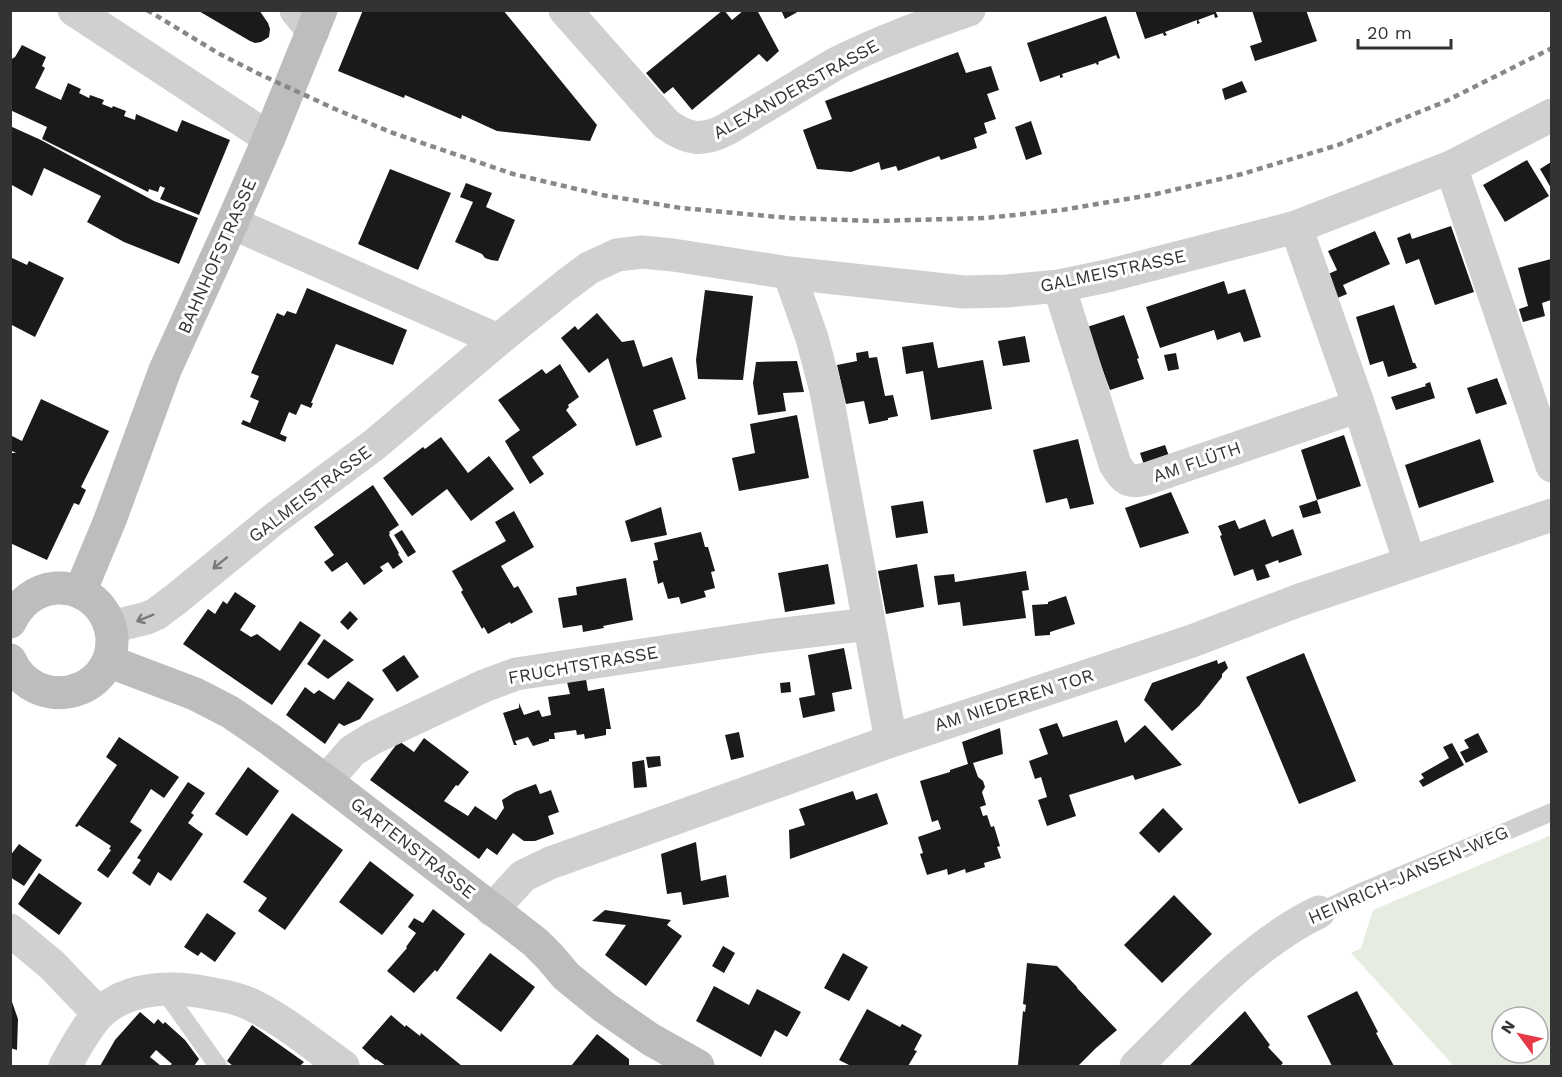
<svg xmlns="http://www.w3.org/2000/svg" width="1562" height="1077" font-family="'Work Sans',sans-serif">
  <rect width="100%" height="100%" fill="#fff"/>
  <path fill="#e6ecdf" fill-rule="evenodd" d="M1551,835v231h-97l-103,-113 10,-5 12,-38zM1502,1017h36v36h-36z"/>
  <path fill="#1a1a1a" d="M197,10h62l9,13 2,6 -1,8 -8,5 -6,1 -5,-2z
    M363,10h140l94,115 -7,16 -93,-10 -35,-16 -1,4 -56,-24 -1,3 -66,-27z
    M723,10h1l8,10 12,-10h13l22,41 -12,11 -8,-8 -67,56 -19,-23 -9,7 -18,-21z
    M781,10h20l-16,9z
    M1135,10h80l3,7 -3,1 -1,-4 -16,6 2,3 -3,1v-4l-32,12 2,3 -3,1 -1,-3 -18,6z
    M1252,10h54l11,31 -62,20 -5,-15 12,-4z
    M1106,16l14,42 -2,1 -2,-4 -18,7 1,2 -2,1 -1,-2 -34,11 1,3 -3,1v-3l-20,7 -13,-39z
    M22,45l24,12 -4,9 3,2 -10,20 26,12 7,-17 13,6 -2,4 10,5 1,-3 14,5 -2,4 10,4 1,-2 13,5 -2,5 11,4 1,-6 41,18 5,-12 48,20 -31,75 -39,-16 5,-11 -5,-2 -2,6 -9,-3 -1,3 -106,-53 5,-12 -37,-17v-50l5,-3z
    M958,52l8,21 25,-7 8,24 -12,4 9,25 -12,4 3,10 -13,5 3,10 -36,12 -2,-4 -41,15 -2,-5 -15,4 -2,-8 -28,10 -34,-3 -14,-39 29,-11 -7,-18z
    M1242,81l5,11 -22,8 -3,-11z
    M1031,121l11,33 -16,6 -11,-33z
    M10,126l31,14 113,61 44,17 -19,46 -55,-22 -37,-20 14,-26 -57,-28 -12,28 -22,-12z
    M1527,160l22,36 -44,26 -22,-37z
    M1551,162v26l-11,-19z
    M390,169l61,24 -33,77 -60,-26z
    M466,183l26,10 -6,14 29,13 -17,41 -7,-1 -6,-2 -3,-4 -27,-12 18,-40 -13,-5z
    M1451,226l23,66 -39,13 -16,-46 -13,5 -9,-26 13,-5 2,6z
    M1375,231l15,33 -47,21 4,9 -12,5 -11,-23 13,-6 -9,-19z
    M10,257l17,8 2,-4 35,17 -29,59 -25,-13z
    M1551,259v41l-9,3 3,13 -22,6 -4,-13 9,-3 -10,-38z
    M1224,281l4,13 17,-5 16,48 -17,5 -4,-10 -23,8 -3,-10 -54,18 -14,-41z
    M307,288l100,42 -14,35 -57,-21 -25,59h2l-2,5 -10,-4 -5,11 -7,-3 -9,22 7,3 -2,5 -44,-18 2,-4 7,3 9,-22 -9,-4 9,-21 -8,-3 26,-60 7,3 3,-5 9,3z
    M705,290l48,6 -10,84 -45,-1 -2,-19z
    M1394,305l19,58h2l2,5 -29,9 -5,-16 -13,4 -14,-48z
    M597,313l25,29 12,-2 9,27 29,-10 14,42 -33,11 9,27 -26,9 -28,-88 -19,15 -28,-35 14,-12 3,4z
    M1124,315l15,43 -2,1 7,20 -34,11 -23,-63z
    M1025,336l5,26 -27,4 -5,-25z
    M933,342l5,26 45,-8 9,49 -61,11 -8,-49 -17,3 -4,-27z
    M868,351l1,7 8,-1 8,39 8,-1 5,21 -10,2v2l-19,4 -5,-23 -18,3 -9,-39 20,-4 -1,-8z
    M1176,353l3,16 -11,2 -4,-16z
    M797,361l7,31 -21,1 3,18 -28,4 -5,-32 3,-21z
    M560,364l19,33 -11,8 1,2 -3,3 11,15 -45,32 12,17 -14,10 -25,-43 15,-11 -22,-30 44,-31 4,5z
    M1497,378l10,26 -31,10 -9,-26z
    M1430,382l5,16 -39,12 -5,-13 35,-11 -1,-2z
    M41,399l68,32 -28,56 5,3 -7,15 -5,-2 -27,57 -37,-17v-90h6l-6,-3v-15l12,6z
    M797,415l12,63 -70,13 -7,-33 23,-5 -5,-29z
    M1344,435l17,51 -44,14 -16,-50z
    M441,437l27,36 21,-17 25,33 -43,32 -24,-32 -35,27 -29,-38 40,-31 2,2z
    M1078,439l16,65 -24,5 -3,-11 -21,5 -13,-53z
    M1480,439l14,43 -75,26 -14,-43z
    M1165,445l4,11 -25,9 -4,-12z
    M373,485l26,40 -10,7 1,1 -1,2 10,18 -1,1 5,8 -10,7 -5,-7 -8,5 3,4 -19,14 -17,-23 -15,10 -8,-10 10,-7 -20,-28z
    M1171,492l18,41 -49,15 -15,-40z
    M1317,500l4,13 -18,5 -4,-12z
    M923,501l5,32 -32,5 -5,-32z
    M661,507l6,28 -36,7 -6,-21z
    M514,511l20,36 -33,19 13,22 4,-2 15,26 -22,12 -1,-2 -22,12 -4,-7 -2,2 -21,-37 2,-2 -11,-19 54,-30 -11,-19z
    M1265,519l7,18 21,-8 9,26 -23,8 -1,-3 -13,5 5,12 -13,4 -4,-12 -19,7 -14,-40 2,-1 -4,-9 17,-6 4,9z
    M402,530l14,22 -8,5 -14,-22z
    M701,532l4,15h3l7,24 -4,1 4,16 -11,3 2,6 -25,7 -2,-7 -11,2 -5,-17 -5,2 -5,-23 5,-1 -4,-17z
    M828,564l7,40 -50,8 -7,-39z
    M917,564l7,43 -38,7 -8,-43z
    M1026,571l3,19 -7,1 4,27 -63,8 -3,-24 -22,3 -4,-29 20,-2 1,8z
    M626,578l7,42 -30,6 1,2 -21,4 -1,-7 -19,3 -5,-30 19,-3 -1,-8z
    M235,592l21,14 -16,24 11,7 6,-3 23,17 20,-30 21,14 -49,70 -89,-61 25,-35 7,5 8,-13 4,3z
    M1066,596l9,28 -25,8v3l-15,1 -3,-31 16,-1v-2z
    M350,611l8,8 -10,11 -8,-8z
    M324,639l30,21 -26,19 -21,-15z
    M844,648l8,41 -20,4 3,18 -32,7 -4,-20 16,-3 -7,-40z
    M1304,653l52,128 -57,23 -53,-127z
    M404,655l15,22 -22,15 -15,-22z
    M1217,660l1,4 7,-3 3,7 -6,6v3l-23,29 -27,25 -28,-31 8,-17z
    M586,679l2,12 16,-3 7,41h-5v6l-21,4 -1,-5 -7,1 -1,-5 -22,3 1,6h-6v2l-16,5 -5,-9 -13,4 2,4h-3l-11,-32 16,-5v-5l5,12 15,-5 3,7 9,-2 -3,-18 22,-3 -3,-12z
    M348,681l26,18 -14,20 -16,7 -5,-3 -14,21 -39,-29 19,-28 9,7 5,-4 15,10z
    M790,682l1,10 -10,1 -1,-10z
    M1117,720l8,23 20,-18 37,40 -47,15 -2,-5 -64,20 7,21 -29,10 -9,-26 9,-3 -6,-20 -6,2 -6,-18 19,-7 -9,-25 18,-6 6,14z
    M1000,728l3,26 -30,9 5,14 5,4 2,6 -3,5 4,13 -6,2 3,9 4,-1 4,12 3,-1 6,20 -3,1 4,11 -17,5 1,4 -19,6 -1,-4 -17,6 -1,-6 -20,6 -7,-21 3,-1 -5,-16 23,-8 -3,-9 -6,2 -12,-41 30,-9v-2l18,-6 -6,-22z
    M739,732l5,25 -13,3 -6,-25z
    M1478,733l10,19 -22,11 -6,-11 9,-4 -5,-8z
    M119,737l60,40 -15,21 -13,-9 -21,33 12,8 -34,48 -11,-8 14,-20 -2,-1 2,-3 -32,-21 -2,2 -2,-1 42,-61 -11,-8z
    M424,738l45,34 -11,14 -2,-1 -12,16 24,15 7,-10 21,14 8,-12 -2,-8 13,-8 21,-8 4,10 11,-4 8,22 -11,4 6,18 -19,7h-11l-11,-8 -16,22 -10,-7 -8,11 -109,-79 29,-39 15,11z
    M1452,743l12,22 -41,22 -4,-6 5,-3 -3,-4 28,-16 -6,-11z
    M660,756l1,10 -13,2 -2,-11z
    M644,760l3,27 -13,1 -2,-26z
    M248,767l31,24 -32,45 -32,-22z
    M188,782l17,11 -14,20 3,2 -6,8 15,11 -32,47 -13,-9 -8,14 -18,-13 9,-13 -4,-2z
    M853,791l3,9 21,-7 11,31 -98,35 -1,-29 16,-5 -6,-16z
    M1163,808l20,21 -24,24 -20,-20z
    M292,813l51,37 -58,80 -27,-19 9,-13 -24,-16z
    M696,842l5,39 25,-6 3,22 -46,8 -2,-13 -14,2 -6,-40z
    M19,844l23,16 -18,26 -14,-9v-21z
    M370,861l44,34 -32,40 -43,-33z
    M39,873l43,30 -23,32 -41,-31z
    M1174,895l38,39 -50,49 -38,-38z
    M433,909l32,25 -28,38 -2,-2 -21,23 -27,-22 20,-23 -1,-1 10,-14 -8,-6 6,-9 9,5z
    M605,910l66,10 -4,5 15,11 -36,50 -41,-31 21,-30 -34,-4z
    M207,913l29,20 -21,29 -14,-10 -3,4 -14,-9z
    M723,946l12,7 -11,20 -12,-7z
    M490,953l45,34 -34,45 -45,-34z
    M843,953l25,14 -19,34 -25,-13z
    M1027,963l30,3 20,21v1l40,42 -21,18 -18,18 -60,-1 5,-54 2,1 1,-7 -3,-1z
    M714,986l35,19 8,-16 44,23 -14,25 -12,-7 -14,27 -65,-36z
    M1357,991l21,41 -2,1 18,33h-62l-25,-50z
    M11,999l7,20 -1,31 -7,-2z
    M867,1009l33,18 2,-3 20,11 -8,15 3,1 -9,15h-57l-12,-6z
    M1245,1011l25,34 -2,2 15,16 -3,3h-91z
    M140,1012l14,12 4,-5 5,5 2,-2 20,18 14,19 -5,7h-25l3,-2 -16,-14 -6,7 11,9h-61l15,-26z
    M391,1015l14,12 1,-2 14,11 1,-3 41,33h-76l-10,-7v1l-14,-12z
    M252,1025l52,37 -4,4h-67l-6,-5z
    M597,1034l32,25v7h-58z"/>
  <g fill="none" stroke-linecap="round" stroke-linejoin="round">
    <path stroke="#d0d0d0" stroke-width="18" d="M1319,912l42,-20 191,-80
      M163,989l55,77"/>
    <path stroke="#d0d0d0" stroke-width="33" d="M74,10l195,128
      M296,10l17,21
      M565,10l101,114c22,16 37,18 61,5l108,-65c43,-22 88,-38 134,-54
      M1451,167l101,299
      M232,223l266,117
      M1296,227l63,179 51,157
      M789,273l23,65 14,53 65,350
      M1059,286l56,178c10,17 15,20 34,14l210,-72
      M111,627l36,-9 9,-4 20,-15 98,-80 100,-74 124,-105 67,-54 24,-18 28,-13 25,-3 31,3 116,18 175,19 43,-1 52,-5 48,-10 189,-49 155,-60 101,-52
      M326,781l26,-30 21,-13 111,-52 32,-12 252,-38 101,-12
      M492,910l31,-34 27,-13 341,-122 301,-100 105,-40 255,-86
      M10,930l42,35 47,49
      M65,1066c10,-17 20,-38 35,-53 30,-28 76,-27 113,-19 13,2 27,5 39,11 33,16 62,41 91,61
      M1136,1066c53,-52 115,-122 183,-154"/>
    <path stroke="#bdbdbd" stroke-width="33" d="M80,592l30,-72 55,-150 67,-147 37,-85 52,-128
      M10,622c9,-19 25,-32 46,-34 16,-1 31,5 42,17 8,9 13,21 14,33 2,59 -78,76 -102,22
      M108,661l87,33 35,18 38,26 58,43 209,161 15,15 16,19 38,31 46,32 48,27"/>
    <path stroke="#888" stroke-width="4.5" stroke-dasharray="6 4.5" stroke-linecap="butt" d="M147,10l71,43 39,20 78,36 58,24 120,41 89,21 79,13 108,10 87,3 110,-3 76,-8 94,-16 86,-20 96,-29 106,-43 108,-54"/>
  </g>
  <defs><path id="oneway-shaft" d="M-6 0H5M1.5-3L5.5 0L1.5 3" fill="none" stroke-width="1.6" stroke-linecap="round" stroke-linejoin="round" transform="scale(1.5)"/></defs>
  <g stroke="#7a7a7a">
    <use href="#oneway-shaft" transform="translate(220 563) rotate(141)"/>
    <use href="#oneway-shaft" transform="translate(145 618) rotate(158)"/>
  </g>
  <g text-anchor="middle" stroke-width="6" stroke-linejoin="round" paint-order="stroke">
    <g font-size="18" fill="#333" stroke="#fff">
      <text transform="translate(796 89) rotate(-29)" y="6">ALEXANDERSTRASSE</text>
      <text transform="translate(217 256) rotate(-66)" y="6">BAHNHOFSTRASSE</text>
      <text transform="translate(1113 271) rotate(-12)" y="6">GALMEISTRASSE</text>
      <text transform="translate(1197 462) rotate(-19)" y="6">AM FLÜTH</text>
      <text transform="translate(310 494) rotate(-37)" y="6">GALMEISTRASSE</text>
      <text transform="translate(583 665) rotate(-10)" y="6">FRUCHTSTRASSE</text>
      <text transform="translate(1014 700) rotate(-18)" y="6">AM NIEDEREN TOR</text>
      <text transform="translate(413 848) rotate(38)" y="6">GARTENSTRASSE</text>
      <text transform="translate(1408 875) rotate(-24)" y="6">HEINRICH-JANSEN-WEG</text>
    </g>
  </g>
  <rect width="1562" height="1077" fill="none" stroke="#333333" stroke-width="24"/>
  <g transform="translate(1520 1035) rotate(303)"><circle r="28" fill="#ffffff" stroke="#adadad" stroke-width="1.5"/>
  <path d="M0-4.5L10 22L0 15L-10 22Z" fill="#e63946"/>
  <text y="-9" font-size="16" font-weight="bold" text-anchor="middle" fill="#333333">N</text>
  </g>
  <path d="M1358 39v9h93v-9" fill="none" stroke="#333333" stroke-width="3"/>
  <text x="1367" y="39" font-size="18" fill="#333333" stroke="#ffffff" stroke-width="4.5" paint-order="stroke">20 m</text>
</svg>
